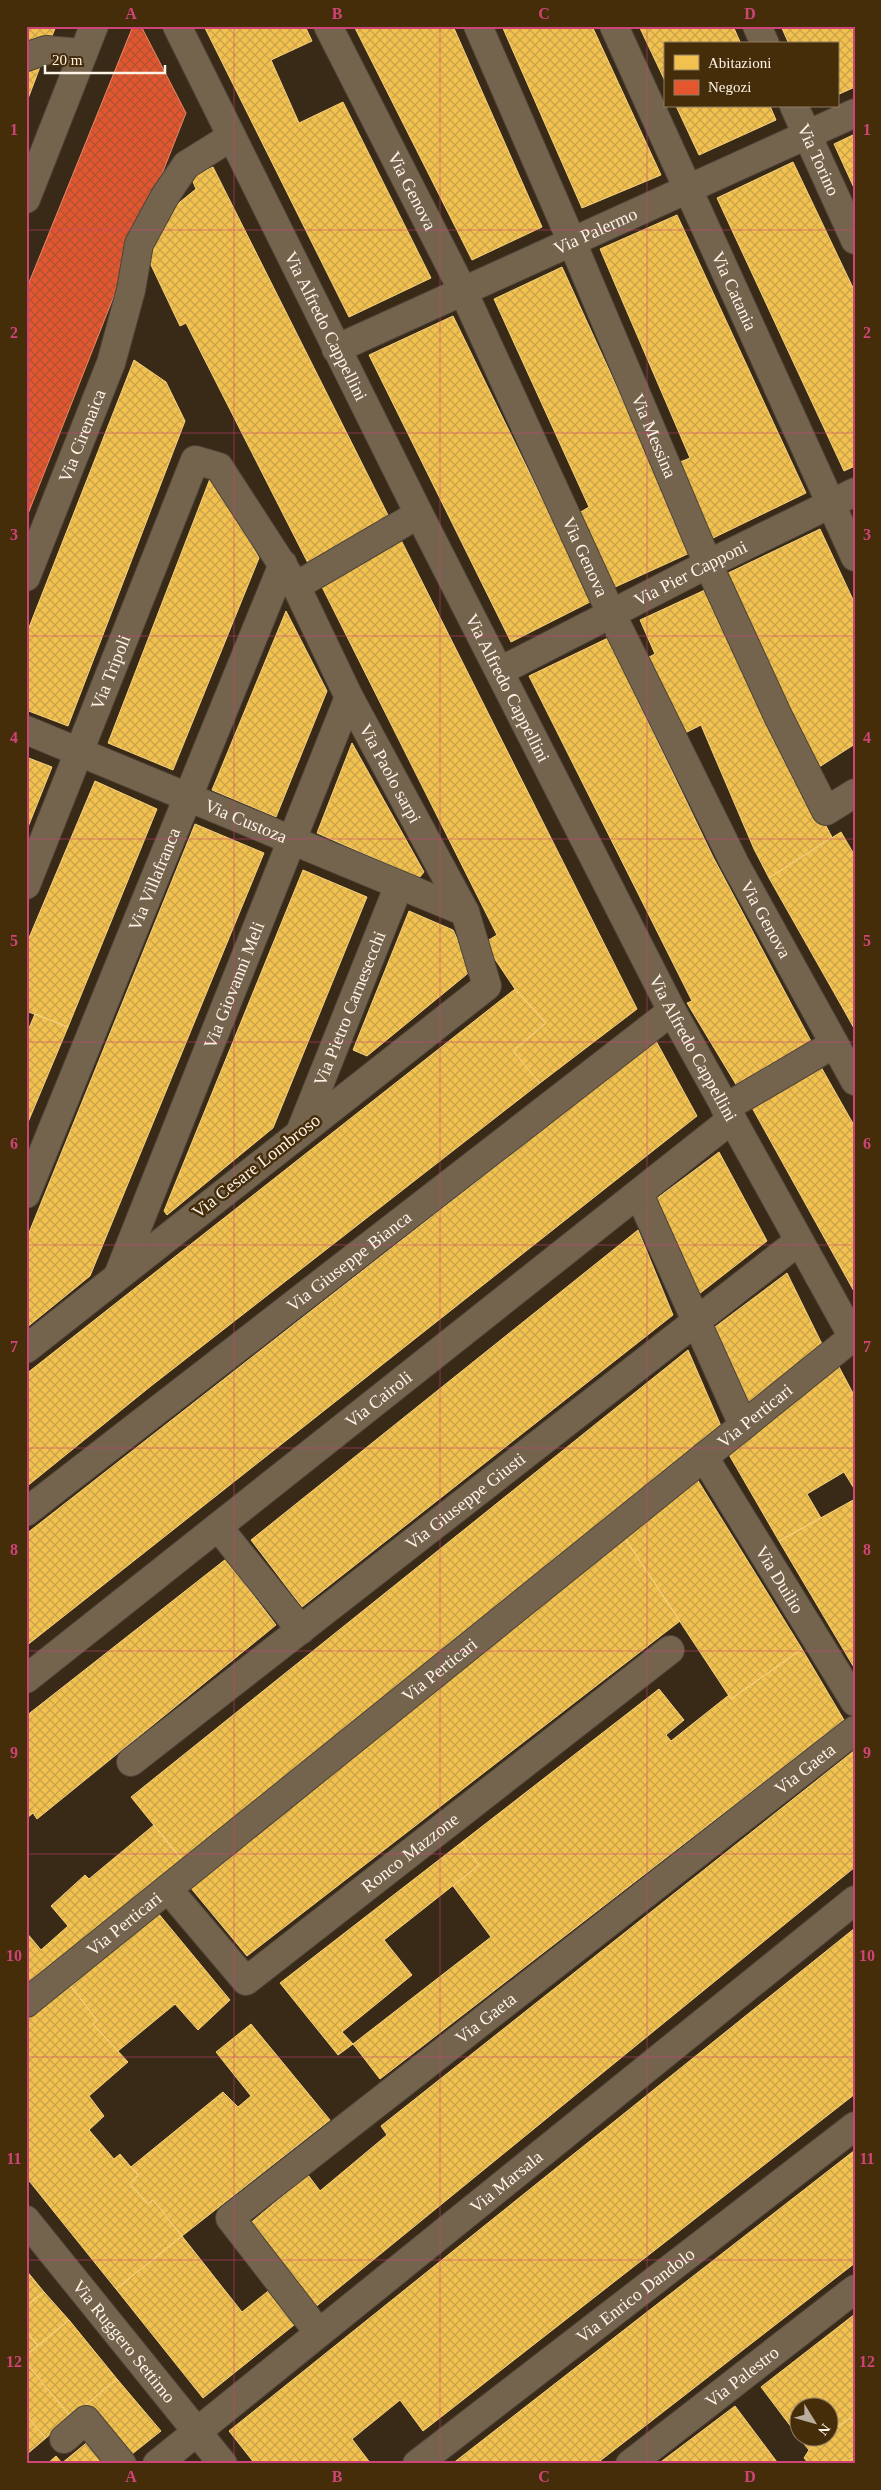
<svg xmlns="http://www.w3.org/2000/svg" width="881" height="2490" font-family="'Times New Roman',serif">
  <defs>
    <pattern id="homes-cross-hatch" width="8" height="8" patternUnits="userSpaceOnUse" patternTransform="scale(1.25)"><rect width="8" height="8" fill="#f2c14e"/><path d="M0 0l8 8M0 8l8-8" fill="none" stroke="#c8a34c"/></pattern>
    <pattern id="shops-cross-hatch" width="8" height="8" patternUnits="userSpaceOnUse" patternTransform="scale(1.25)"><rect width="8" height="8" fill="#e4572e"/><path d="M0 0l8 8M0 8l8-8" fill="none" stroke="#af5236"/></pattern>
  </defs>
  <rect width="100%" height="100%" fill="#382a17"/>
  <path fill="url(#homes-cross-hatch)" stroke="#f6d07c" d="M26,26h30l-6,15 -24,9z
    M204,26h101l7,15 -41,19 28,63 44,-21 88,176 -82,39z
    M354,26h99l89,201 -70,33z
    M502,26h90l69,149 -79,33z
    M639,26h94l8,18h-76v37z
    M781,26h74v61l-18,8v-51h-48z
    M43,59l-17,45v-39z
    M676,106h94l6,14 -77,35z
    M855,134v56l-21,-46z
    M793,162l62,130v174l-11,5 -127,-273z
    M213,167l179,356 -81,46 -125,-246 -6,3 -39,-82 34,-38 21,-17 -5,-12z
    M677,215l129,278 -97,47 -34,-76 15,-6 -90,-209z
    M562,267l130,285 -79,36 -34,-75 10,-6 -95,-208z
    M453,316l139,285 -81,41 -142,-287z
    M134,360l32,22 19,39 -117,305 -42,-16v-75z
    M213,471l46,87 -86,212 -65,-27z
    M820,529l35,75v140l-39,25 -90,-195z
    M398,534l239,475 -97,74 -27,-32 33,-28 -31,-34 -31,-46 13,-8 -178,-354z
    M707,589l68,143 57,105 -63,41 -15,-29 -53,-124 -18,9 -36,-76 8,-4 -15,-34z
    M286,611l41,80 -51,126 -64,-27z
    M608,638l105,219 99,186 -75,43 -50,-83 5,-2 -163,-325z
    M352,743l72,129 -5,6 -102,-45z
    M26,757l26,10 -26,65z
    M95,781l62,28 -89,218 -42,-16v-66z
    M195,824l69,29 -174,423 -64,52v-88z
    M841,832l14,24v151l-10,5 -76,-134z
    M303,870l64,27 -94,231 -106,87 -3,-4z
    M409,911l44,19 19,40 -105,86 -14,-6z
    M515,989l31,34 -33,28 27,32 -389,303 -125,101v-113z
    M855,1007v23l-10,-18z
    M35,1014l33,13 -42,100v-92z
    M656,1041l41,75 -671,530v-112z
    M821,1067l34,60v166l-105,-189z
    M719,1152l48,89 -68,53 -43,-95z
    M638,1230l35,85 -371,292 -51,-67z
    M787,1273l35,71 -73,58 -34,-75z
    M688,1350l33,76 -539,434 -51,-63z
    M838,1365l17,32v93l-11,-18 -37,22 14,24 -42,23 -51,-88z
    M697,1479l105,170 -71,50 -107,-162z
    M855,1499v170l-76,-128z
    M624,1537l56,84 -433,335 -57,-69z
    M226,1559l50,66 -239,194 -4,-6 -7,6v-103z
    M802,1649l42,71 -464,359 -27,-35 138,-107 -38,-51 26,-21 -17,-23 197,-153 25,31 -18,15 5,6 58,-46 2,4z
    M855,1750v117l-542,442 -65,-84 60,-50 12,16 67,-56 -6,-9z
    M154,1825l28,35 -156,125v-53l15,18 27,-24 -17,-20 34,-31 4,4z
    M462,1842l17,23 -95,75 28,35 -70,57 11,12 -15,11 -58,-72z
    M158,1913l72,87 -32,30 -23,-26 -57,47 -25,-27 4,-4 -28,-36z
    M855,1928v166l-432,337 -23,-31 -48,39 19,25h-116l-26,-33z
    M69,1984l28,36 -4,4 35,38 -39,34 15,20 -15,14 25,29 6,-5 11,13 7,8 -8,9 18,20 5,-4 29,36 -66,53 -90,-112v-160z
    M251,2024l79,96 -148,116 -29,-36 -5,4 -18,-20 8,-9 -7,-8 92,-75 15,15 13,-11 -35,-44z
    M855,2150v113l-259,201h-144z
    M182,2236l60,76 30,-24 27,33 -96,77 -87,-109z
    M26,2270l18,22 -18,14z
    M44,2292l25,28 -31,26 -12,-15v-25z
    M855,2314v111l-5,-7 -22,16v-26h-30v28l-37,-49z
    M69,2320l48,59 -46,38 -45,-54v-8z
    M26,2331l12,15 -12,9z
    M26,2363l45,54 -25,21 -20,-23z
    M117,2379l44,52 -34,27 -43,-52z
    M735,2406l42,56 -3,2h-116z
    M26,2415l20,23 -20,17z
    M850,2418l5,7v32l-10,7h-36l-5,-6 5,-8 16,-12h3v-4z
    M799,2438h26l-16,12z
    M90,2440l18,24h-61l9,-8 6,7z
    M855,2457v7h-10z"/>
  <path fill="url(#shops-cross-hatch)" stroke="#ec8666" d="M133,26h8l45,87 -160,406v-229z"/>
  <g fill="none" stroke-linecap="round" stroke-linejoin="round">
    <g stroke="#4f4439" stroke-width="30">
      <g id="street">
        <path id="s1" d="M328,26l135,265 148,322 124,251 120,217"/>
        <path id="s2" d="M478,26l94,216 136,322 70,152 48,95 29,-18"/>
        <path id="s3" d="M614,26l241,531"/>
        <path d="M757,26l8,18"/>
        <path d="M26,57l20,-7 37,3"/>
        <path id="s4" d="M794,106l61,134"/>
        <path id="s5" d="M336,349l519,-236"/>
        <path id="s6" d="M26,577l85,-214 20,-73 8,-46 26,-48 21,-31 45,-28"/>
        <path d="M296,586l123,-72"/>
        <path id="s7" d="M500,671l208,-107 147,-72"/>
        <path id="s8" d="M26,730l439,182"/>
        <path id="s9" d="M26,885l169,-425 24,7 77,119 53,111 116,215 22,74 -461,363"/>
        <path d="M725,1108l109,-64"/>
        <path id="s10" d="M301,1130l98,-245"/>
        <path id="s11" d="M26,1194l257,-630"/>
        <path d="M639,1194l104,231"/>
        <path id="s12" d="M119,1273l230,-576"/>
        <path id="s13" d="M704,1457l151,245"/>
        <path id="s14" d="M26,1512l646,-501"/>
        <path d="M218,1527l83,103"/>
        <path id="s15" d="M26,1679l706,-560"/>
        <path id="s16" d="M131,1762l668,-521"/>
        <path id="s17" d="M168,1889l78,92 424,-331"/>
        <path id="s18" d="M26,2003l827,-666"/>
        <path id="s19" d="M26,2220l197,244"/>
        <path id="s20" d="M319,2333l-89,-115 625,-488"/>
        <path d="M64,2439l22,-19 36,44"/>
        <path id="s21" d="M157,2464l698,-564"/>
        <path id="s22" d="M417,2464l438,-338"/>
        <path id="s23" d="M630,2464l225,-175"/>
      </g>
    </g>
    <g stroke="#4f4439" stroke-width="30">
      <g id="secondary">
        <path id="s24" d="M177,26l242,488 253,497 183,330"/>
        <path d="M26,199l68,-173"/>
      </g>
    </g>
    <use href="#street" stroke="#74644e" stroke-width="28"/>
    <use href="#secondary" stroke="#74644e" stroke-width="28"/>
  </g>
  <path fill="none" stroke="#ce4477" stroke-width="1" stroke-opacity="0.55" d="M234,26v2438M440,26v2438M647,26v2438M26,230h829M26,433h829M26,636h829M26,839h829M26,1042h829M26,1245h829M26,1448h829M26,1651h829M26,1854h829M26,2057h829M26,2260h829"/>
  <g text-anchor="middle" stroke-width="5" stroke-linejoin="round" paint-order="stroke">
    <g font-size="18" fill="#fef3e7" stroke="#452d0a">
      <text dy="6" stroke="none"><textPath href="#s4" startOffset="59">Via Torino</textPath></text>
      <text dy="6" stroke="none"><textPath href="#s1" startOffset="185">Via Genova</textPath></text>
      <text dy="6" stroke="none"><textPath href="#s5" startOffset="285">Via Palermo</textPath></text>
      <text dy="6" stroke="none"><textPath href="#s3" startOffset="291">Via Catania</textPath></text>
      <text dy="6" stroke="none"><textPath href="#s24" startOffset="335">Via Alfredo Cappellini</textPath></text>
      <text dy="6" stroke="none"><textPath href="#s6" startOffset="152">Via Cirenaica</textPath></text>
      <text dy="6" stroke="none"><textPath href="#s2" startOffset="446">Via Messina</textPath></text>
      <text dy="6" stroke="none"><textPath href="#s1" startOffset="590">Via Genova</textPath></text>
      <text dy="6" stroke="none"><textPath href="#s7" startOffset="214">Via Pier Capponi</textPath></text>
      <text dy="6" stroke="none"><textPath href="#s9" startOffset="229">Via Tripoli</textPath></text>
      <text dy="6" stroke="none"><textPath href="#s24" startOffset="740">Via Alfredo Cappellini</textPath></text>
      <text dy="6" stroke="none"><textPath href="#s9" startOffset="834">Via Paolo sarpi</textPath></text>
      <text dy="6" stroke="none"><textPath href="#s8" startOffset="238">Via Custoza</textPath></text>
      <text dy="6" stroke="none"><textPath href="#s11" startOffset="340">Via Villafranca</textPath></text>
      <text dy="6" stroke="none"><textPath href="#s1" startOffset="995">Via Genova</textPath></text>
      <text dy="6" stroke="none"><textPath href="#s12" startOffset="310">Via Giovanni Meli</textPath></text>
      <text dy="6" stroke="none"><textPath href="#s10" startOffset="131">Via Pietro Carnesecchi</textPath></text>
      <text dy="6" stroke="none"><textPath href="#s24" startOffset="1145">Via Alfredo Cappellini</textPath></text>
      <text transform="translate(256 1166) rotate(-38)" y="6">Via Cesare Lombroso</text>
      <text dy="6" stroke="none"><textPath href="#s14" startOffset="409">Via Giuseppe Bianca</textPath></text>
      <text dy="6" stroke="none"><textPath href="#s15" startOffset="450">Via Cairoli</textPath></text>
      <text dy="6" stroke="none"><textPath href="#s18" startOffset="936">Via Perticari</textPath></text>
      <text dy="6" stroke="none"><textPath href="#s16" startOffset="424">Via Giuseppe Giusti</textPath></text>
      <text dy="6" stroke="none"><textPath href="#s13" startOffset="144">Via Duilio</textPath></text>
      <text dy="6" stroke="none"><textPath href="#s18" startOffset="531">Via Perticari</textPath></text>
      <text dy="6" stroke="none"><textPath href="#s20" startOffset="875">Via Gaeta</textPath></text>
      <text dy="6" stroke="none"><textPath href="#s17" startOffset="329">Ronco Mazzone</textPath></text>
      <text dy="6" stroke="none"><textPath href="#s18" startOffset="126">Via Perticari</textPath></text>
      <text dy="6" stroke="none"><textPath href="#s20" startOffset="470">Via Gaeta</textPath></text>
      <text dy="6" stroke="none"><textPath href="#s21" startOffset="449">Via Marsala</textPath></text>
      <text dy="6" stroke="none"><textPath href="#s22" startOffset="276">Via Enrico Dandolo</textPath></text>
      <text dy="6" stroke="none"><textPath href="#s19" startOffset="156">Via Ruggero Settimo</textPath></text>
      <text dy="6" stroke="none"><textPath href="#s23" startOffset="142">Via Palestro</textPath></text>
    </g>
  </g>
  <rect width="881" height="2490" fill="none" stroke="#452d0a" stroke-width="55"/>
  <rect x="664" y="42" width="175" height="65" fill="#452d0a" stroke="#8f7c62"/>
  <rect x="674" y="55" width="25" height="15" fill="#f2c14e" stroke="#8f7c62"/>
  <text x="708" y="68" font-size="15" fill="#fef3e7">Abitazioni</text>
  <rect x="674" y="80" width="25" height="15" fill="#e4572e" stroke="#8f7c62"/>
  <text x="708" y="92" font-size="15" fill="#fef3e7">Negozi</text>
  <g transform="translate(814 2422) rotate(127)"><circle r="24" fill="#452d0a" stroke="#8f7c62"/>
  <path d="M0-4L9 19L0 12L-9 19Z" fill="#b9ad9e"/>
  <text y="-8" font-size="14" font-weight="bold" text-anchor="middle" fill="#fef3e7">N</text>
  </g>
  <path d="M45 65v8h120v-8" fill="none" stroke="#fef3e7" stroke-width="2.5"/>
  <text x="52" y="65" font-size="15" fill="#fef3e7" stroke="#452d0a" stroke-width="4" paint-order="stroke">20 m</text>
  <rect x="28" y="28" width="826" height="2434" fill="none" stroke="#ce4477" stroke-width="2"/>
  <g font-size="16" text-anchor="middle" font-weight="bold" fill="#ce4477">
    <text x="131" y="19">A</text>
    <text x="337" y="19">B</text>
    <text x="544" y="19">C</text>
    <text x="750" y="19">D</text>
    <text x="14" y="135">1</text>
    <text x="867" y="135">1</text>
    <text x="14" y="338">2</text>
    <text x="867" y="338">2</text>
    <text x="14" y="540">3</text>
    <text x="867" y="540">3</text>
    <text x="14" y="743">4</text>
    <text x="867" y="743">4</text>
    <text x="14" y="946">5</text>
    <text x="867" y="946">5</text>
    <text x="14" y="1149">6</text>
    <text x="867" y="1149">6</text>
    <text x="14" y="1352">7</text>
    <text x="867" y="1352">7</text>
    <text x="14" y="1555">8</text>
    <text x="867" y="1555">8</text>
    <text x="14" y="1758">9</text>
    <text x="867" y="1758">9</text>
    <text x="14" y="1961">10</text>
    <text x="867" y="1961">10</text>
    <text x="14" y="2164">11</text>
    <text x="867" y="2164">11</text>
    <text x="14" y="2367">12</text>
    <text x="867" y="2367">12</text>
    <text x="131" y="2482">A</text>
    <text x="337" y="2482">B</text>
    <text x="544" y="2482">C</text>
    <text x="750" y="2482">D</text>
  </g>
</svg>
